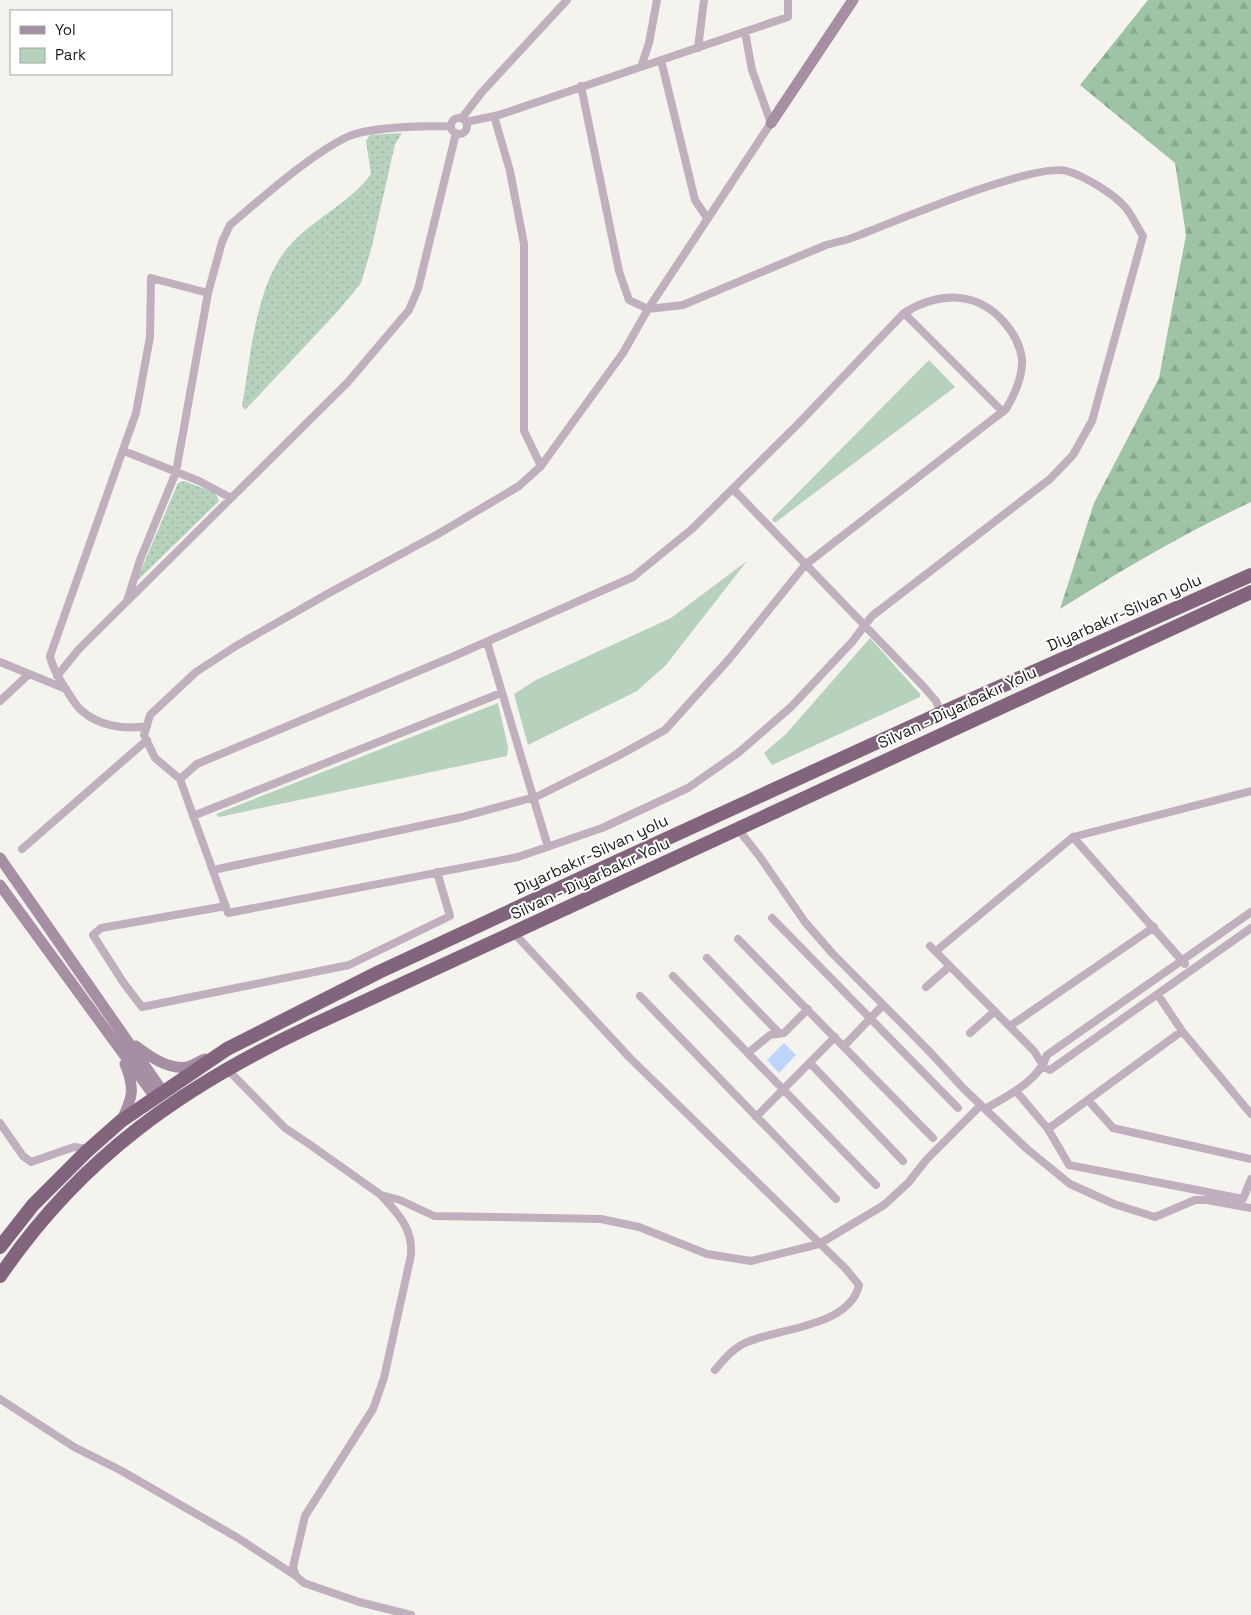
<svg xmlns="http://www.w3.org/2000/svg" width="1251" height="1615" font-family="'Space Grotesk',sans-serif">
  <defs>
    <pattern id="grass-dots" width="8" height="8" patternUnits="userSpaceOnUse" patternTransform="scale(1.25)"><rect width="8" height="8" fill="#b6d1bc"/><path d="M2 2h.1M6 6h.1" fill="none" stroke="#9cb3a1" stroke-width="1.8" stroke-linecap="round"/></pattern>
    <pattern id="forest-firs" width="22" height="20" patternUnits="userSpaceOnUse" patternTransform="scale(1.25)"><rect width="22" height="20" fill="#9fc3a7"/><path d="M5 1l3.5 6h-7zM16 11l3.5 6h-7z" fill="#88a78f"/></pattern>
  </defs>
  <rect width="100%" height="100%" fill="#f4f3ee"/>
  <path fill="url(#grass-dots)" d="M402,133l-7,11 -23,102 -11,37 -23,28 -93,99 -3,-4c9,-49 13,-124 49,-162 24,-26 59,-41 80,-70l-5,-33 4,-6z
    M184,481l31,12 4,8 -83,81 42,-99z"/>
  <path fill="url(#forest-firs)" d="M1148,0h103v502c-67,31 -129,68 -191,107l34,-106 65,-125 27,-143 -11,-72 -95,-78z"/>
  <path fill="#b6d1bc" d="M929,360l26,27 -179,135h-3l-1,-3z
    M747,561l-81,104 -29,26 -109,54 -14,-51 22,-14 135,-62z
    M870,638l50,56v3l-148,68 -8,-12 22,-19z
    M498,703l10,44 -1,9 -288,61 -3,-3z"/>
  <path fill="#bcd5f8" d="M784,1043l12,12 -17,18 -12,-13z"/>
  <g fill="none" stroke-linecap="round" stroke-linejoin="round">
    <path stroke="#c0b0bd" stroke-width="8" d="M698,48l6,-48
      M661,60l34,140 12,18
      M641,67l8,-24 8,-43
      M581,86l38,185 10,29 19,9 35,-4 143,-60 23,-6c41,-15 183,-77 218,-68 17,5 46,22 58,36 7,8 12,20 18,29l-51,185 -19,34 -23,24 -178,137 -20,26 -61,65 -53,46 -50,35 -86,40 -84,29 -290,56 -48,-134 -25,-21 -11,-23 6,-20 46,-43 40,-26 93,-53 109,-59 81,-48 22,-20 82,-113 25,-44 123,-186 -19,-53 -7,-38
      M494,116l16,55 14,73v187l17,35
      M451 126a8 8 0 1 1 16 0a8 8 0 1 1-16 0Z
      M462,118l20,-26 85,-92
      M466,122l33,-7 289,-98v-17
      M904,313l99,99
      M124,451l75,30 32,17
      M733,489l190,197 13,15 5,12
      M127,601l13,-41 36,-88 32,-179 14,-51 8,-17c33,-28 80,-70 117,-88 23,-11 78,-11 104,-11
      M487,642l61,205
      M0,662l66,27
      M57,676l22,-27 269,-267 61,-72 9,-21 38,-156
      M0,701l28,-26
      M147,726c-22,4 -49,0 -66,-16 -6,-5 -11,-15 -16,-22 -6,-10 -13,-20 -15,-32l86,-243 14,-76 1,-59 57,15
      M180,779l17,-15 255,-107 181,-80 59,-48 107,-106 105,-110c34,-21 72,-23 100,9 9,10 16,22 18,37 1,18 -7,35 -16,50l-201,156 -75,93 -65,72 -47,26 -80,40 -76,21 -249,53
      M193,816l308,-123
      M738,829l22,28 45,65 27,31 96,97 36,39 63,60 43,35 44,20 41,13 40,-17h12l44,8
      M1073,837l112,127
      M22,849l125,-109
      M226,906l-125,22 -8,7 30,47 19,25 207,-42 101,-49 -13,-44
      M772,918l186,190
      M513,932l117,126 215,210 14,17c-9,41 -77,43 -109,56 -15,5 -25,17 -35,29
      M738,939l195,199
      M930,946l104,105 10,16 6,3 201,-142
      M936,951l137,-114 178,-46
      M707,958l71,74
      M673,976l203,209
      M926,987l24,-21
      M1158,995l24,36 69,83
      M640,996l196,203
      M1010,1026l144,-99
      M970,1033l25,-22
      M844,1046l39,-41
      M748,1053l22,-18 14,-2 24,-24
      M810,1063l93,98
      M226,1068l59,60 24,16 72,51 19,5 34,16 167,3 38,8 68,27 44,7 68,-17 65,-39 24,-22 19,-24 54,-54
      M1016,1091l32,38 21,36 174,34 8,-20
      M1088,1100l25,28 138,31
      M985,1109c22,-13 54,-28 62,-54l204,-143
      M756,1117l79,-80
      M0,1123l23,33 8,6 43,-15 14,2
      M1048,1129l134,-98
      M381,1195c17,19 32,33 30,60l-27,123 -11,31 -68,107 -12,51 3,9 8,7 55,19 52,13
      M0,1399l74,48 46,23 118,68 58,38"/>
    <path stroke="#a68fa2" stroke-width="11" d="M771,123l82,-123
      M0,858l163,234
      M0,885l155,212
      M136,1046c13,10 32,24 51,21 6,-1 12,-6 18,-8
      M121,1121c12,-23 14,-33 4,-57"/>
    <path stroke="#83647d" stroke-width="14" d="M0,1247l33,-42 53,-53 35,-31 106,-72 152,-77 228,-106 334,-153 310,-138
      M0,1276c81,-119 183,-190 311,-250l940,-434"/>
  </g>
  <g text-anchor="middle" stroke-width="4" stroke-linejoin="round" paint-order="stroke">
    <g font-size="16" fill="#1c1b1a" stroke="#fff">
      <text transform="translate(1124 612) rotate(-24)" y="6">Diyarbakır-Silvan yolu</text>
      <text transform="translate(957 707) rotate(-25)" y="6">Silvan - Diyarbakır Yolu</text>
      <text transform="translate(591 854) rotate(-25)" y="6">Diyarbakır-Silvan yolu</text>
      <text transform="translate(590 878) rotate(-25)" y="6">Silvan - Diyarbakır Yolu</text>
    </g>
  </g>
  <rect x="10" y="10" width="162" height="65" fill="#ffffff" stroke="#a4a4a3"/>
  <rect x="20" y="26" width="25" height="8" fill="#a68fa2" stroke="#a4a4a3"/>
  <text x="55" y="35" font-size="15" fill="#1c1b1a">Yol</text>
  <rect x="20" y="48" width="25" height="15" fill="#b6d1bc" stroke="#a4a4a3"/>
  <text x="55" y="60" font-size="15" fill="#1c1b1a">Park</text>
</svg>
